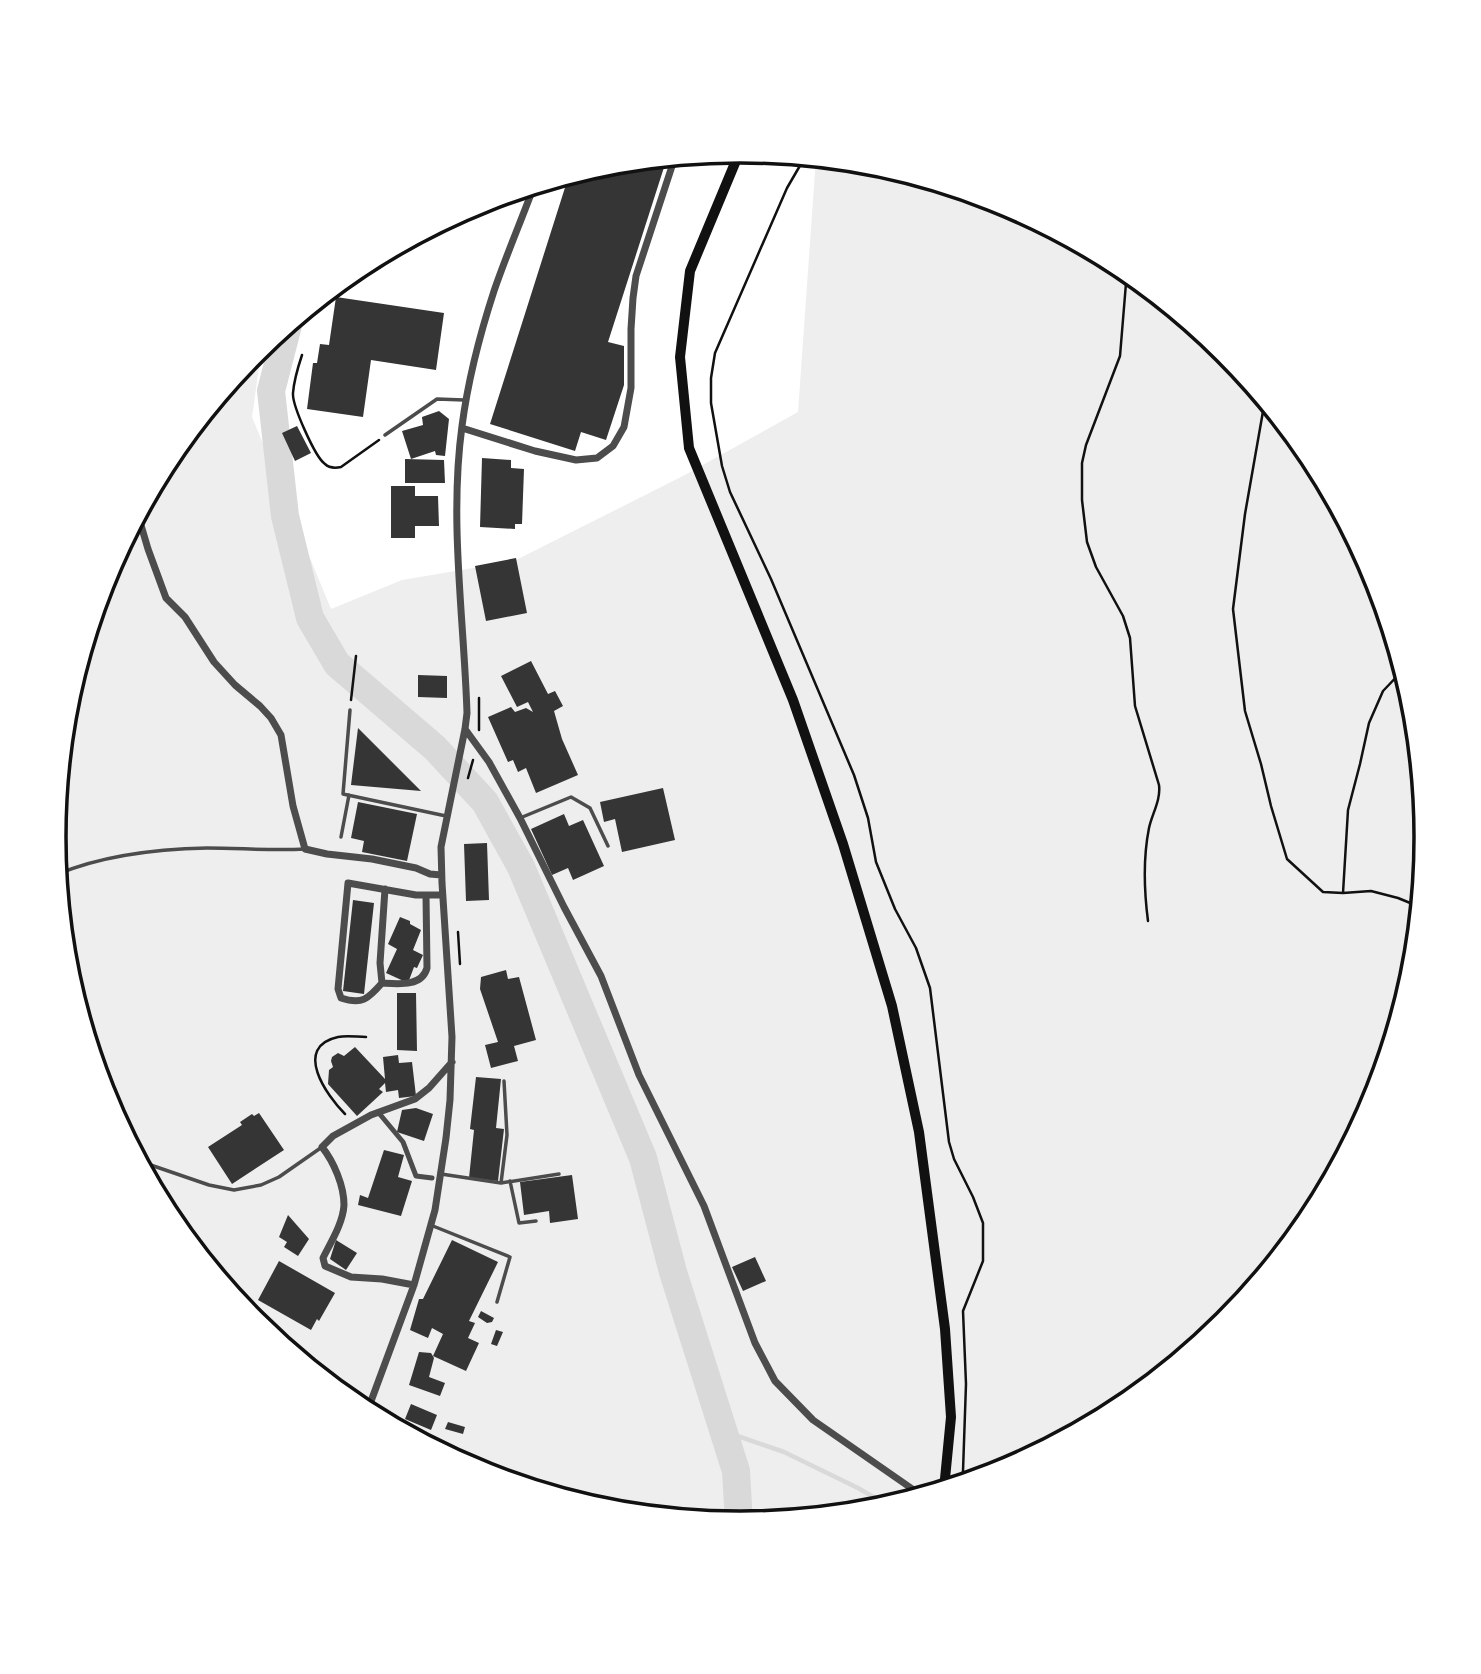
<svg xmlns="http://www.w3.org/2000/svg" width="1481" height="1674" font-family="Montserrat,sans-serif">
  <rect width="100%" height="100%" fill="#fff"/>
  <path fill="#eee" d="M816,158l59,6 128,39 119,64 104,85 85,104 64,119 39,129 13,133 -14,134 -39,129 -63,119 -86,104 -104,85 -118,63 -129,39 -134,13 -134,-13 -128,-39 -119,-64 -104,-85 -85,-104 -64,-119 -39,-129 -13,-133 14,-134 39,-129 63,-119 86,-104 6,-5 -10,71 79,192 71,-29 112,-19 167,-84 117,-65z"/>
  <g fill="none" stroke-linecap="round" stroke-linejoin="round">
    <path stroke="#d9d9d9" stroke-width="4.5" d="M723,1431l61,21 74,36 31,18"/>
    <path stroke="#d9d9d9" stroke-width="28" d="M288,325l-17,66 14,125 25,102 27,46 98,84 50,54 36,65 122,291 30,114 63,199 3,52"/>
  </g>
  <path fill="#353535" d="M667,158l-59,184 16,4v39l-18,55 -25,-8 -6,19 -85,-27 79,-249 38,-11z
    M404,243l-1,8 -13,-1z
    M336,297l108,16 -8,57 -65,-10 -8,57 -56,-8 6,-46h4l3,-19 9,1z
    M439,411l10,8 -4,37 -9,-1 -1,-4 -24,8 -9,-28 21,-6 -1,-8z
    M297,426l14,27 -16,8 -13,-28z
    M482,458l29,2v8l13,1 -2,55h-7v5l-35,-2z
    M405,459l39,1 1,23h-40z
    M391,486h24v10h23l1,30h-24v12h-24z
    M516,558l11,55 -41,8 -11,-55z
    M531,661l17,33 7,-3 8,15 -9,5 8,28 16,36 -42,18 -10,-25 -8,4 -5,-12 -5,2 -20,-45 23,-10 4,5 11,-4 7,4 -5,-10 -11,5 -16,-31z
    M418,675l29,1v22l-29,-1z
    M358,728l63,63 -70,-6z
    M663,788l12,52 -53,12 -7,-33 -11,3 -4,-20z
    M358,802l59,12 -10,47 -45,-9 2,-11 -13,-3z
    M564,814l5,12 14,-6 21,46 -31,14 -5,-12 -16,7 -21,-46z
    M487,843l2,57 -23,1 -2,-57z
    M353,900l21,3 -10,91 -21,-3z
    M400,917l10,4v3l11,6 -8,20 10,5 -6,13 -3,-1 -6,16 -22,-10 11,-24 -9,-5z
    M506,970l2,9 11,-2 17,63 -22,6 4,15 -27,7 -6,-23 13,-3 -18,-53 1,-12z
    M397,993h19l1,58 -20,-1z
    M355,1047l30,32 -2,-22 15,-2 1,8 13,-1 4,34 -17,2 -1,-8 -12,2 -1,-9 -6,6 4,3 -26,24 -29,-32 1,-14 4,-3 -2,-6 1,-4 6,-4 6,3z
    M476,1077l25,2 -5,49 8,1 -6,52 -29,-3 5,-48 -4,-1z
    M416,1108l17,6 -9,27 -27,-9 5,-22z
    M259,1113l25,37 -52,34 -24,-37 34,-22 -2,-3 12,-8 2,2z
    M384,1150l20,5 -6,22 14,4 -11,35 -43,-11 2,-10 8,3z
    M572,1175l6,44 -28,4 -1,-12 -25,4 -4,-33z
    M288,1215l21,24 -11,17 -14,-9 3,-5 -8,-5z
    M336,1240l21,13 -11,17 -16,-11z
    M452,1240l46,22 -29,59 6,2 -7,15 11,5 -13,28 -33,-15 10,-22 -11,-6 -4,10 -18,-8 9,-31h4z
    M755,1257l11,24 -23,10 -11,-24z
    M279,1261l56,32 -16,28 -2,-2 -6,11 -53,-30z
    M481,1311l13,7 -2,4 -5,1 -9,-6z
    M496,1330l7,2 -6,14 -6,-2z
    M419,1352l12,1 3,5 -5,19 16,6 -5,13 -31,-11z
    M411,1404l26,11 -6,15 -26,-11z
    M448,1422l17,5 -2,7 -18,-5z"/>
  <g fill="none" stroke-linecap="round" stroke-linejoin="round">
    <path stroke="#111" stroke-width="2.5" d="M805,157l-18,31 -72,165 -4,25v25l11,63 8,26 41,87 83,196 14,43 8,44 19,47 21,39 14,40 19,154 5,17 19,38 10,26v38l-20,50 3,73 -3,87 -3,13
      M1127,271l-7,85 -34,89 -4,18v37l5,42 9,25 27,49 7,22 5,68 24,79c2,15 -7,29 -10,43 -6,30 -5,62 -1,93
      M302,355c-4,12 -8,25 -9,38 -1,12 22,64 32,71 4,4 11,4 16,3l38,-27
      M1265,400l-20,114 -12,95 12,102 16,53 10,42 16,53 36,33 20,1 5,-83 12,-46 9,-41 14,-32 20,-21
      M351,700l5,-44
      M479,730v-32
      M468,778l5,-18
      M1343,893l28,-2 27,7 22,9
      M458,932l2,32
      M345,1114c-18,-18 -53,-67 -7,-77 9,-2 19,0 28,0"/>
    <path stroke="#4c4c4c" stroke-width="3.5" d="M385,435l52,-36 27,1
      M350,710l-7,84 103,22
      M520,818l51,-21 19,11 18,38
      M341,837l8,-42
      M58,874c46,-19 99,-25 149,-26 33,0 65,3 98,1
      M139,1161l70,24 25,5 27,-5 18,-8 43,-30
      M441,1174l60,9 6,-48 -3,-54
      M510,1181l9,42 17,-2
      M501,1183l58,-9
      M433,1226l77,31 -13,45"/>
    <path stroke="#4c4c4c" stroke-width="5" d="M378,1112l25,30 13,34 16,2"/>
    <path stroke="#4c4c4c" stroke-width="7" d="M462,428l73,23 41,9 21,-2 16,-12 11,-19 7,-39v-59l2,-31 3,-22 39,-119
      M138,515l10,34 18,49 19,19 29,45 21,23 25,21 11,12 10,17 12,71 12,43 22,5 45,5 44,9 14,6 11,1
      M465,729l24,33 31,56 44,89 37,69 38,99 65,131 51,137 20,38 38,39 108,75
      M385,889l-5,74 2,20c-14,16 -20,22 -41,15l-3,-9 10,-106 68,12h26
      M382,983c16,1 40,4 45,-15l-1,-73
      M414,1285l-32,-6 -31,-2 -26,-11 -2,-8c8,-16 20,-35 21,-53 0,-19 -10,-43 -22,-58l11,-11 38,-21 44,-16 14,-11 23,-26
      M367,1412l47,-127 21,-75 11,-72 4,-38 2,-63 -10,-154 -1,-36 24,-118 2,-16c-3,-95 -18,-192 -5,-287 6,-46 18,-92 32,-135 12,-35 27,-70 40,-105"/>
    <path stroke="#111" stroke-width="10" d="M740,151l-50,120 -10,86 9,91 104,252 50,144 49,162 27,126 26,197 6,88 -7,72"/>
  </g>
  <path d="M0 0H1481V1674H0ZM66 837a674 674 0 1 1 1348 0a674 674 0 1 1-1348 0Z" fill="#fff" fill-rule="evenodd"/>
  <path fill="none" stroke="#111" stroke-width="3.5" d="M66 837a674 674 0 1 1 1348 0a674 674 0 1 1-1348 0Z"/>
</svg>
